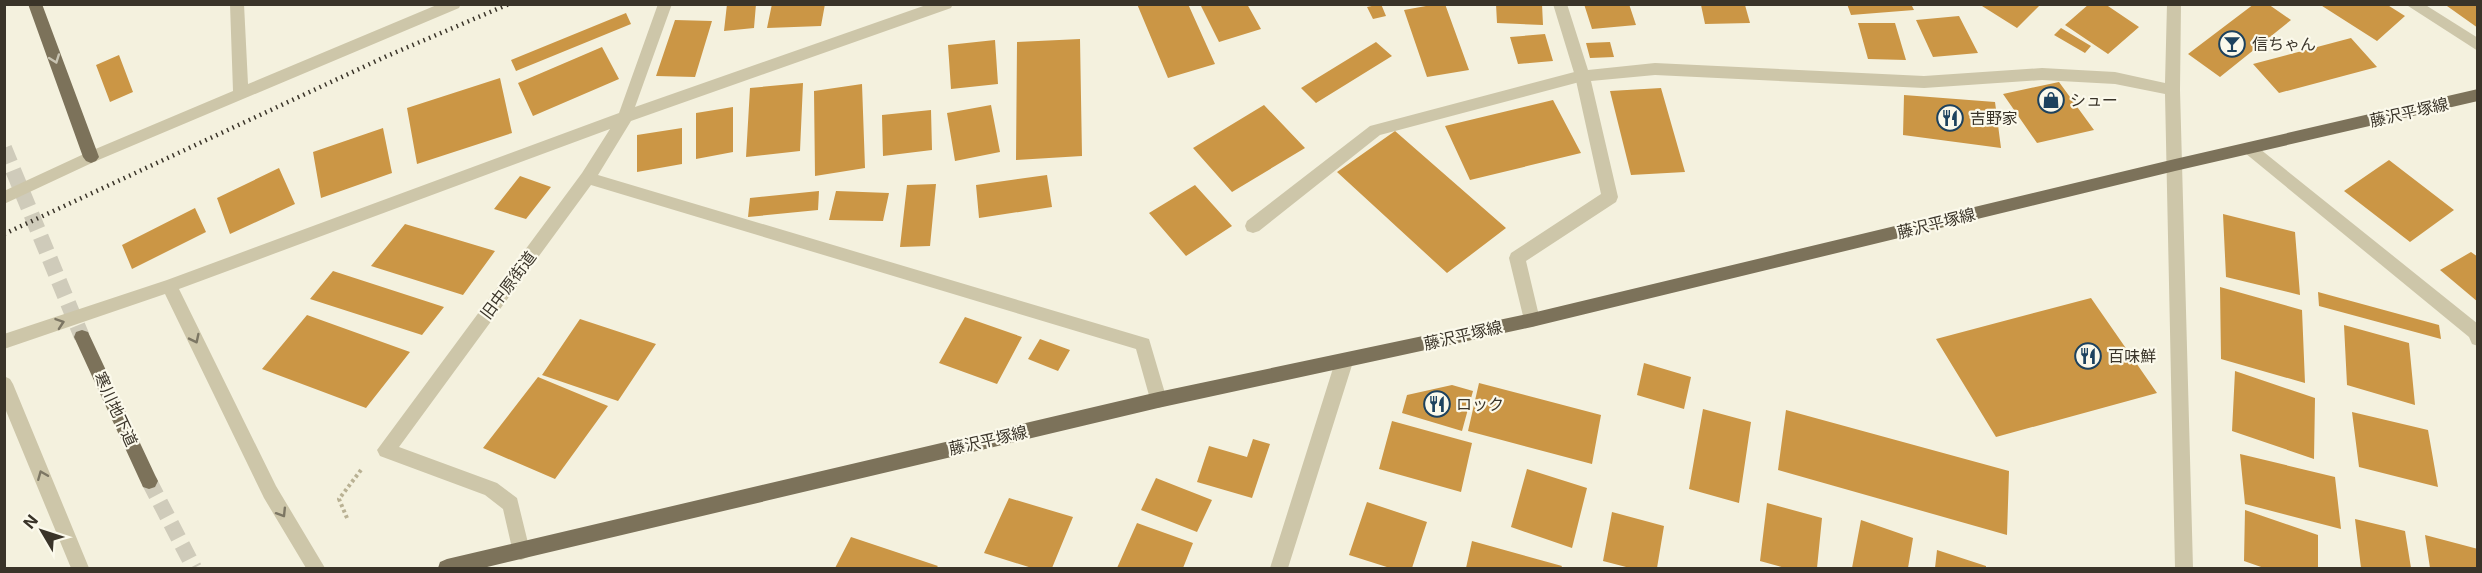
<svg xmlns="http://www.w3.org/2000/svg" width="2482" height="573" font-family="Inter,'Noto Sans JP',sans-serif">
  <rect width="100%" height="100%" fill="#f4f1de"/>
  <path fill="#cb9645" d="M727,4h29l-2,24 -30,3z
    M772,4h53l-4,22 -54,2z
    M1137,4h51l27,60 -47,14z
    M1200,4h47l14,25 -42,13z
    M1381,4l5,12 -13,3 -6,-12z
    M1437,4h8l24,66 -42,7 -23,-67z
    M1496,4h46l1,21 -46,-2z
    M1584,4h45l7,21 -44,4z
    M1847,4h64l3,6 -63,5z
    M1984,4h57l-24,24 -35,-22z
    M2089,4h16l34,23 -31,27 -43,-29z
    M2254,4h14l23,16 -71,57 -32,-23z
    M2319,4h67l19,12 -28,25z
    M2448,4h30v24l-31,-22z
    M1701,5h44l5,18 -45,1z
    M626,13l5,11 -115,47 -5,-11z
    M1959,16l19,37 -45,4 -17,-37z
    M675,20l37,1 -17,56 -39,-1z
    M1858,23h37l11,37 -38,-1z
    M2061,28l30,18 -6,7 -31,-18z
    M1545,34l8,27 -35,3 -8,-27z
    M2351,38l26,29 -98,26 -26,-29z
    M1080,39l2,117 -66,4 1,-118z
    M995,40l3,44 -47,5 -3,-44z
    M1376,42l16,14 -76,47 -15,-15z
    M1610,42l4,15 -24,1 -4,-15z
    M602,47l17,32 -86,37 -15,-33z
    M119,55l14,37 -23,10 -14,-37z
    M500,78l12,55 -95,31 -10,-56z
    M2059,82l35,48 -57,13 -34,-49z
    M803,83l-3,68 -54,6 4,-69z
    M862,84l3,84 -50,8 -1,-85z
    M1661,88l24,84 -54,3 -21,-84z
    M1904,95l91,7 6,46 -98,-13z
    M1553,100l28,53 -111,27 -25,-54z
    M991,105l9,47 -45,9 -8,-48z
    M1264,105l41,43 -73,44 -39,-44z
    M733,107v45l-37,7v-46z
    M931,110l1,40 -49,6 -1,-41z
    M383,128l9,45 -71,25 -8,-46z
    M682,128v36l-45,8v-37z
    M1395,131l111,97 -59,45 -110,-101z
    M2389,160l65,50 -44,32 -66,-51z
    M279,168l16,36 -65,30 -13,-36z
    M1047,175l5,32 -73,11 -3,-33z
    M520,176l31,11 -25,32 -32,-10z
    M936,184l-6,62 -30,1 7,-62z
    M1195,185l37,41 -46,30 -37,-43z
    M819,191l-1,19 -70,7 2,-19z
    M836,191l53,2 -6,28 -54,-1z
    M195,208l11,24 -74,37 -10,-24z
    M2223,214l72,18 5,63 -74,-18z
    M405,224l90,27 -32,44 -92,-29z
    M2471,252l7,5v45l-38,-32z
    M333,271l111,36 -22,28 -112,-36z
    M2220,287l82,23 3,73 -84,-24z
    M2318,292l121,33 2,14 -122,-33z
    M2091,298l66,95 -161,44 -60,-98z
    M307,315l103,37 -44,56 -104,-39z
    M965,317l57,20 -25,47 -58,-21z
    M580,319l76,25 -38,57 -76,-26z
    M2344,325l65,18 6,62 -68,-20z
    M1040,339l30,11 -12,21 -30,-12z
    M1644,363l47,14 -7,32 -47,-14z
    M2235,371l80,27 -1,61 -82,-28z
    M538,377l70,29 -53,73 -72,-31z
    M1479,383l122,32 -9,49 -124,-33z
    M1452,385l21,6 -11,40 -60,-18 5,-18z
    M1703,409l48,13 -12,81 -50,-14z
    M1786,410l223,61 -2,64 -229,-65z
    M2352,412l76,18 10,57 -79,-20z
    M1392,421l80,22 -11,49 -82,-23z
    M1253,439l17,5 -18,54 -55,-16 12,-36 38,11z
    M2240,454l95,23 6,52 -96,-25z
    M1527,469l60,19 -15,60 -61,-21z
    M1156,478l56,22 -15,32 -56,-22z
    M1009,498l64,19 -21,51h-20l-48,-15z
    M1367,502l60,20 -15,46h-22l-41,-13z
    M1767,503l55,15 -5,50h-32l-25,-7z
    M2245,510l73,25v33h-54l-20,-7z
    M1612,512l52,14 -7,42h-27l-27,-7z
    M2355,519l50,12 6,37h-50z
    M1861,520l52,18 -5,30h-56z
    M1137,523l56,20 -10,25h-66z
    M2425,535l53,14v19h-48z
    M851,537l87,29 -2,2h-101z
    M1472,541l90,25 -1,2h-95z
    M1937,550l49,16v2h-51z"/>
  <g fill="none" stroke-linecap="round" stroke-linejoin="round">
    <path stroke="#cfcbba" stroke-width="16" stroke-dasharray="16 8" stroke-linecap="butt" d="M4,148l78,189
      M149,481l45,87"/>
    <path stroke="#b9b193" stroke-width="4" stroke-dasharray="3 3" stroke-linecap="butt" d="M347,518l-8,-19 22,-29"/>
    <path fill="#cdc6a9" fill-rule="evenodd" d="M1582,70l5,2 2,4 -2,4 -207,55 -121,96 -6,2 -6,-2 -2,-5 2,-5 123,-95z"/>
    <path fill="#cdc6a9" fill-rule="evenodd" d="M230,4h14l4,80 191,-80h22l-2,4 -363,153 -92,43v-13l82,-38 147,-62z
      M658,4h14l-37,103 294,-103h24l-2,4 -320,113 -33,54 551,164 18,61 -3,6 -6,2 -6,-2 -16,-57 -545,-164 -192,262 98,36 20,15 13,53 -2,6 -7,3 -7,-3 -11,-48 -18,-14 -105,-39 -3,-6 205,-277 28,-44 -431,160 97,197 49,82h-19l-42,-70 -99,-204 -161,55v-15l163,-54 452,-167z
      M1553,4h14l21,66 67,-7 269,13 118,-8 73,4 50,11 2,-79h14l-1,86 13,478h-18l-10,-474 -50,-10 -73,-4 -118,8 -269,-13 -64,6 27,116 -2,5 -90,59 14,59 -2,5 -6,2 -6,-2 -2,-5 -15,-62 2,-5 90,-59 -26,-118z
      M2405,4h19l54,34v13z
      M2250,143l5,2 223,179v22l-6,-2 -3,-7 -224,-184 -3,-4 3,-4z
      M1344,354l6,3 3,5 -65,206h-18l65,-206 3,-5z
      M4,376l6,3 3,5 76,184h-18l-67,-162z"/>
    <path fill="#7c725a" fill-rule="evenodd" d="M28,4h14l57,153 -3,4 -5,2 -5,-2 -3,-4z
      M2478,89v12l-303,70 -643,156 -374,81 -675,160h-45l2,-6 7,-3 711,-167 374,-79 643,-154z
      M82,330l6,2 67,143 3,6 -3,6 -6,2 -6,-2 -69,-150 2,-5z"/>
    <path stroke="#3a3429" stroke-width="4.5" stroke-dasharray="1.5 4.5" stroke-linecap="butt" d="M4,234l383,-178 122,-52"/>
  </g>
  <defs><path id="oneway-chevron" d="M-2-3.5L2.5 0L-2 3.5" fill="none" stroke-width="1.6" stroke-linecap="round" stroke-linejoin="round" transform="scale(1.5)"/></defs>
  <use stroke="#c8c3b1" href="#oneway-chevron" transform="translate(55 59) rotate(70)"/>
  <g stroke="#7c7663">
    <use href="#oneway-chevron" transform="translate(60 323) rotate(-19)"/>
    <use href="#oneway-chevron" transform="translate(195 339) rotate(64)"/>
    <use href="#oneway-chevron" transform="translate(42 475) rotate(-112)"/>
    <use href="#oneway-chevron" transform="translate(282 513) rotate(58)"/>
  </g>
  <defs>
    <g id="bar-ring" transform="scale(1.35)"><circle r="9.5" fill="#fbf9eb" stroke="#1d425e" stroke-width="1.5"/><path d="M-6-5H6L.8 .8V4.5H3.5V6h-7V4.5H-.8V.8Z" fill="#1d425e"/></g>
    <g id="shop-ring" transform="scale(1.35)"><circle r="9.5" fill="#fbf9eb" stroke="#1d425e" stroke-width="1.5"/><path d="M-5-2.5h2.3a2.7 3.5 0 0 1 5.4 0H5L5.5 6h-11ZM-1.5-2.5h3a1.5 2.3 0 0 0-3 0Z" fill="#1d425e"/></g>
    <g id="restaurant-ring" transform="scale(1.35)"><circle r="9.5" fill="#fbf9eb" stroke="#1d425e" stroke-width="1.5"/><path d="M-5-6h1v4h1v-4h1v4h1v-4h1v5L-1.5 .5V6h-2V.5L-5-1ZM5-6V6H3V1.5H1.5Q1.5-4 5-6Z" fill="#1d425e"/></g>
  </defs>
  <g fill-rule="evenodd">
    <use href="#bar-ring" x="2232" y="44"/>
    <use href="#shop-ring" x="2051" y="100"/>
    <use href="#restaurant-ring" x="1950" y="118"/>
    <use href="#restaurant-ring" x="2088" y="356"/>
    <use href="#restaurant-ring" x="1437" y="404"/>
  </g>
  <g text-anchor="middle" stroke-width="4.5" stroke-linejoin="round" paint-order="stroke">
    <g font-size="16" fill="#3a3429" stroke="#fbf9eb" text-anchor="start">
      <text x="2252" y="50">信ちゃん</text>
      <text x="2070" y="106">シュー</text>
      <text x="1970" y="124">吉野家</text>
      <text x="2108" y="362">百味鮮</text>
      <text x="1456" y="410">ロック</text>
    </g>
    <g font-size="16" fill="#3a3429" stroke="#fbf9eb">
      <text transform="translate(2409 112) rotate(-13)" y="6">藤沢平塚線</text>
      <text transform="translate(1936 223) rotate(-14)" y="6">藤沢平塚線</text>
      <text transform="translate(508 285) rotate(-53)" y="6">旧中原街道</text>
      <text transform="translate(1463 335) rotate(-13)" y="6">藤沢平塚線</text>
      <text transform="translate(116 409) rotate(65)" y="6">寒川地下道</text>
      <text transform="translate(988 440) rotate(-13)" y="6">藤沢平塚線</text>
    </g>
  </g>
  <rect width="2482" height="573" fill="none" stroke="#3a3429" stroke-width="12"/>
  <g transform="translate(42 531) rotate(309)" stroke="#fbf9eb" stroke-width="4.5" paint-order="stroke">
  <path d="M0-4.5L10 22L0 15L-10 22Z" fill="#3a3429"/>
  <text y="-9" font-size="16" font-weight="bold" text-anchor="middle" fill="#3a3429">N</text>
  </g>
</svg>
